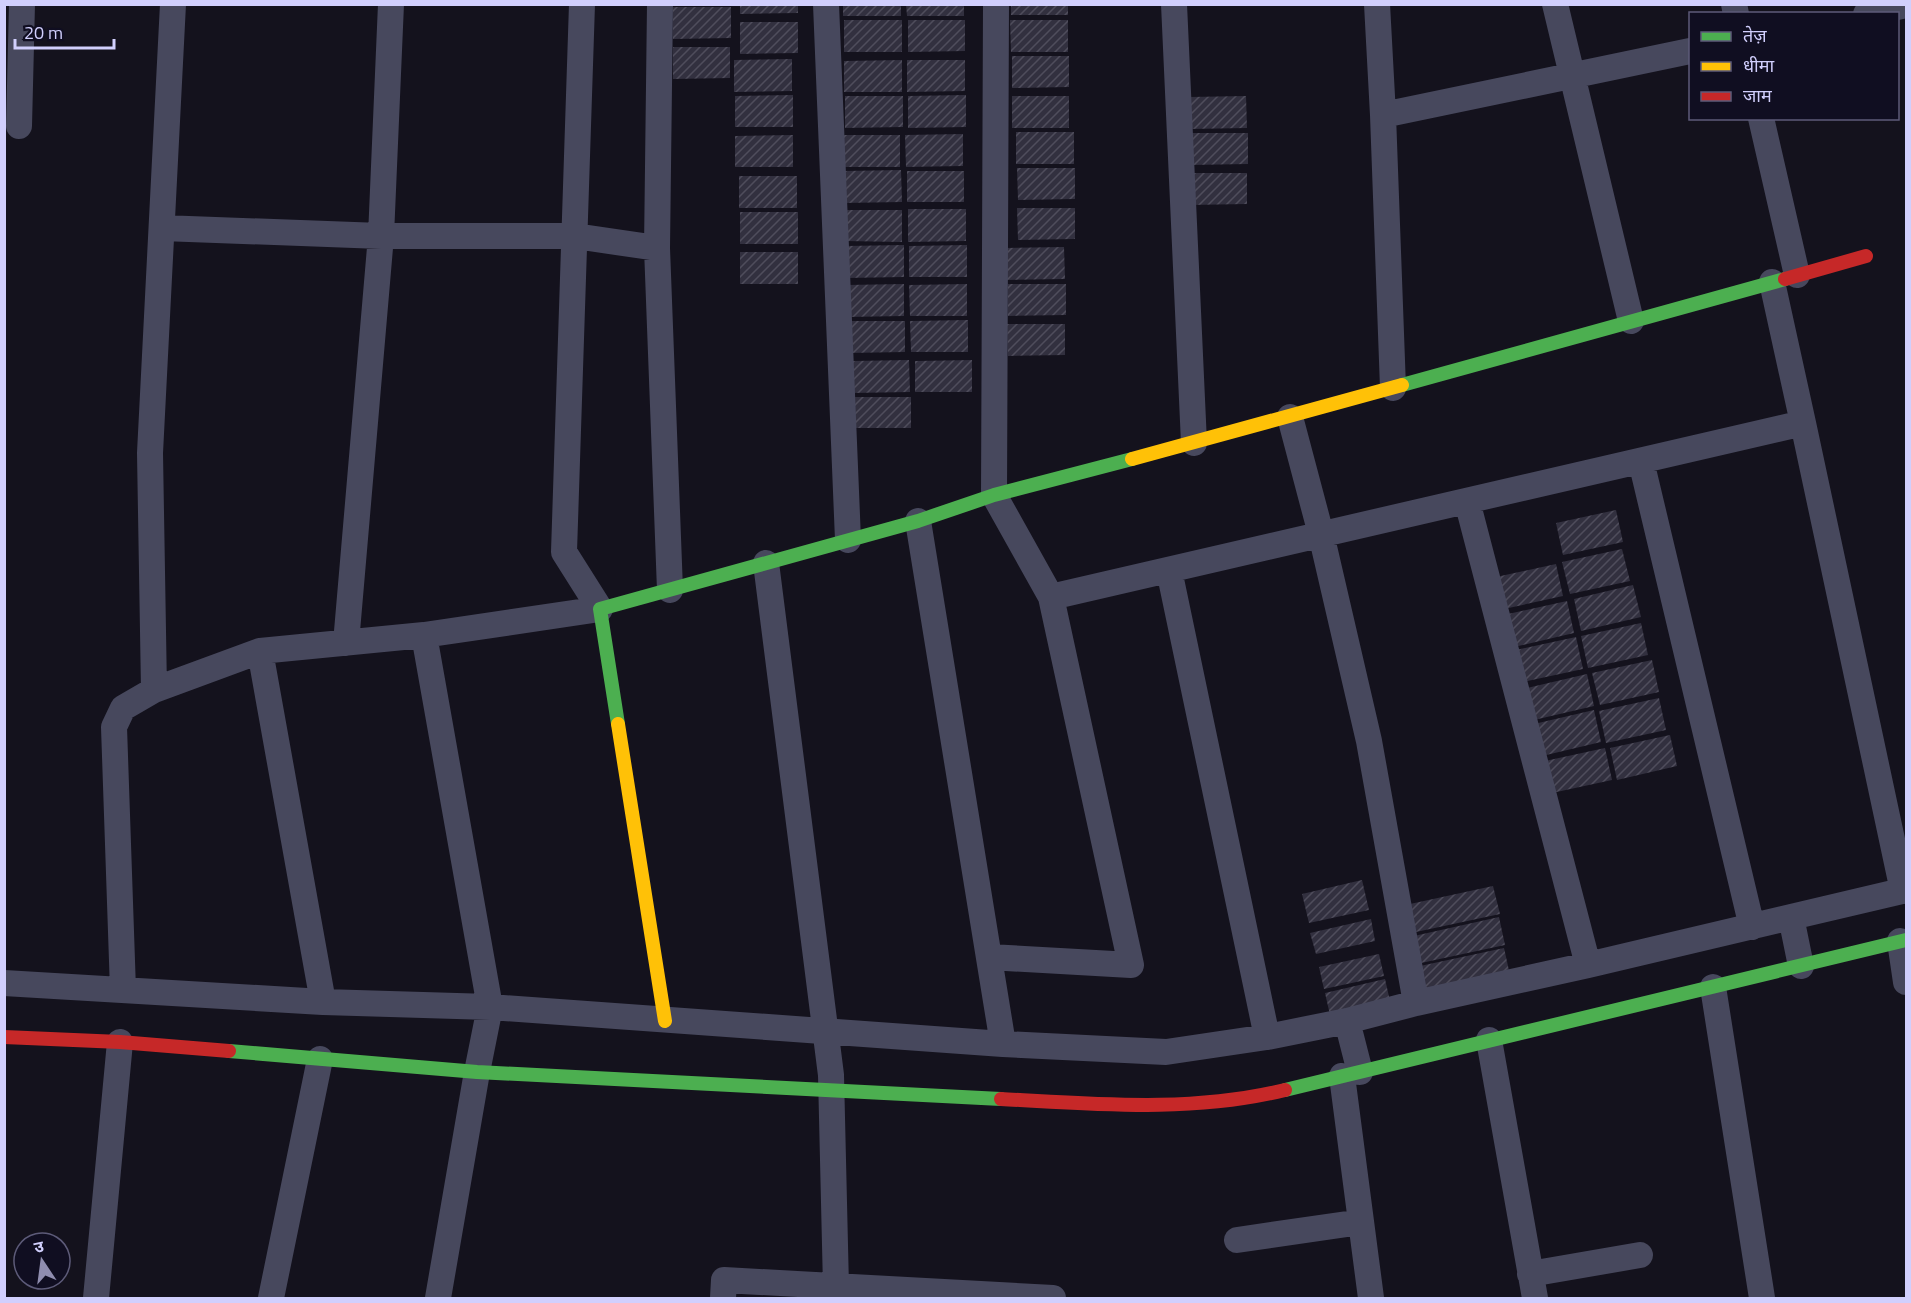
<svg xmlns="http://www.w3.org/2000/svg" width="1911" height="1303" font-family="'Titillium Web','Noto Sans Devanagari',sans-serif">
  <defs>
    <pattern id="building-hatch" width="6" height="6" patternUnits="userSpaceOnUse" patternTransform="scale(1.5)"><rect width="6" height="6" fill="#32303f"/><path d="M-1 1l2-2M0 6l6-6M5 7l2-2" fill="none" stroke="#4f4d5c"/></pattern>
  </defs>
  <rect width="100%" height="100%" fill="#14121d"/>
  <path fill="url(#building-hatch)" d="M740,4h58v9l-58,1z
    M843,4h58v12h-58z
    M906,4h58v12h-57z
    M1011,4h57v11h-57z
    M673,7h58v31l-58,1z
    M844,20h58v32h-58z
    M908,20h57v31l-57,1z
    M1010,20h58v32h-57z
    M740,22h58v31l-58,1z
    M673,47h57v31l-57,1z
    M1012,56h57v31l-57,1z
    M792,59v32l-58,1v-32z
    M902,60v32h-58v-31z
    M907,60h58v31l-58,1z
    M793,95v32h-58v-31z
    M966,95v32l-58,1v-32z
    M845,96h58v31l-58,1z
    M1012,96h57v32h-57z
    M1246,96l1,32 -58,1v-32z
    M1016,132h58v32h-58z
    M1190,133h58v31l-58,1z
    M963,134v32l-57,1 -1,-32z
    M793,135v32h-58v-31z
    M842,135h58v32h-58z
    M1017,168h58v31l-57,1z
    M901,170l1,32 -59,1v-32z
    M907,171h57v31h-57z
    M1189,173h58v31l-58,1z
    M739,176h58v32h-58z
    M1017,208h58v31l-57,1z
    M908,209h58v32l-58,1z
    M845,210h57v32l-57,-1z
    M740,212h58v32h-58z
    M904,245v32l-58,1v-32z
    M967,245v32h-58v-31z
    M1064,247l1,32 -59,1v-32z
    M740,252h58v32h-58z
    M904,284v32l-57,1 -1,-32z
    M967,284v32h-57l-1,-31z
    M1008,284h58v31l-58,1z
    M968,320v32h-57l-1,-31z
    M848,321h57v31l-57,1z
    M1007,324h58v31l-57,1z
    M909,360l1,32 -58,1v-32z
    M972,360v32h-57v-31z
    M853,397h58v31h-58z
    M1616,510l7,32 -60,13 -7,-32z
    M1622,549l8,32 -60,13 -8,-32z
    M1556,564l7,32 -59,13 -8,-32z
    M1633,585l8,32 -60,14 -7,-32z
    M1567,601l7,32 -60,14 -6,-33z
    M1641,623l7,32 -60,13 -7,-32z
    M1576,637l7,32 -60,13 -7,-32z
    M1652,660l7,32 -59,13 -8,-32z
    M1587,674l7,32 -60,14 -7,-32z
    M1659,698l7,32 -60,13 -7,-32z
    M1594,710l7,32 -59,14 -8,-32z
    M1670,735l7,31 -60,14 -7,-32z
    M1605,748l7,32 -60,13 -7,-32z
    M1362,880l7,30 -60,13 -7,-29z
    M1493,886l7,28 -84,18 -6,-28z
    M1499,917l6,28 -84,18 -7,-27z
    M1371,919l4,22 -59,13 -6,-21z
    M1504,948l6,27 -84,19 -6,-28z
    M1379,954l5,22 -60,13 -5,-22z
    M1385,979l5,22 -60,14 -5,-22z"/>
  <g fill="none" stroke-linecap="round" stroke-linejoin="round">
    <path stroke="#47485d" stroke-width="26" d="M660,4l-3,244 13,342
      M826,4l22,536
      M1174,4l20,439
      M1377,4l6,111 10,273
      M1555,4l76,317
      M1734,4l2,10
      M1866,14l40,-9
      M1383,115l307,-64
      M1761,118l36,157
      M19,126l3,-122
      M162,228l219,8h194l82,12
      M1290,417l31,117 48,207 47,262
      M1803,423l100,468
      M1641,461l111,466
      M1467,501l121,464
      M918,521l85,523
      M766,563l65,512 5,212 -1,11
      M1169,570l98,467
      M1051,597l752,-174 -31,-141
      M424,635l66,372 -13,65 -39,226
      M346,643l35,-407 10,-232
      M260,651l63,351
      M154,690l106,-39 164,-16 176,-26 -36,-57 18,-548
      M1791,917l10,49
      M1900,941l6,41
      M989,957l142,8 -80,-368 -57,-102 2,-491
      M4,983l319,19 167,5 513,37 163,8 101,-15 80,-16 69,-18 172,-38 318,-75
      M1713,987l49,311
      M123,990l-9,-263 9,-19 31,-18 -4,-237 23,-449
      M1347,1021l13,51
      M1489,1040l46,258
      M1342,1076l29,222
      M1237,1240l124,-18
      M1530,1274l110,-19
      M96,1298l24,-256
      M271,1298l49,-239
      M723,1298l1,-18 329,18"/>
    <path stroke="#4caf50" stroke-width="14" d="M1402,385l383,-106
      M618,724l-18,-115 318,-88 76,-26 138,-36
      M229,1051l248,21 524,27
      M1285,1090l621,-150"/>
    <path stroke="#ffc107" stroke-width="14" d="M1132,459l270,-74
      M618,724l47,297"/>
    <path stroke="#c62828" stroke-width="14" d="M1785,279l81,-23
      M4,1037l116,5 109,9
      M1001,1099c95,5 190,14 284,-9"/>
  </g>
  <rect width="1911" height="1303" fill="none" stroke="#d1cffd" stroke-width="12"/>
  <rect x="1689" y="12" width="210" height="108" fill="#100e21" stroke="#5d5b79" stroke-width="1.5"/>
  <rect x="1701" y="32" width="30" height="9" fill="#4caf50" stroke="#5d5b79" stroke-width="1.5"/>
  <text x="1743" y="42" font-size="18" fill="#d1cffd">तेज़</text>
  <rect x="1701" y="62" width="30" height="9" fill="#ffc107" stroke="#5d5b79" stroke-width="1.5"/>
  <text x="1743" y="72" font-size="18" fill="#d1cffd">धीमा</text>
  <rect x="1701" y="92" width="30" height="9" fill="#c62828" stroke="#5d5b79" stroke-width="1.5"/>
  <text x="1743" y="102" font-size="18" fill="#d1cffd">जाम</text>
  <g transform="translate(42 1261) rotate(347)"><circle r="28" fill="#100e21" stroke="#5d5b79" stroke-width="1.5"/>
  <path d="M0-4.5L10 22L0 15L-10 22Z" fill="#8f8daf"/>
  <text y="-9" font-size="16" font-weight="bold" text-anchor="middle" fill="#d1cffd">उ</text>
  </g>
  <path d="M15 39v9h99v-9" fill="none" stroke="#d1cffd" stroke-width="3"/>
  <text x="24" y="39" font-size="18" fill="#d1cffd" stroke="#100e21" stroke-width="4.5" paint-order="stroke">20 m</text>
</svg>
